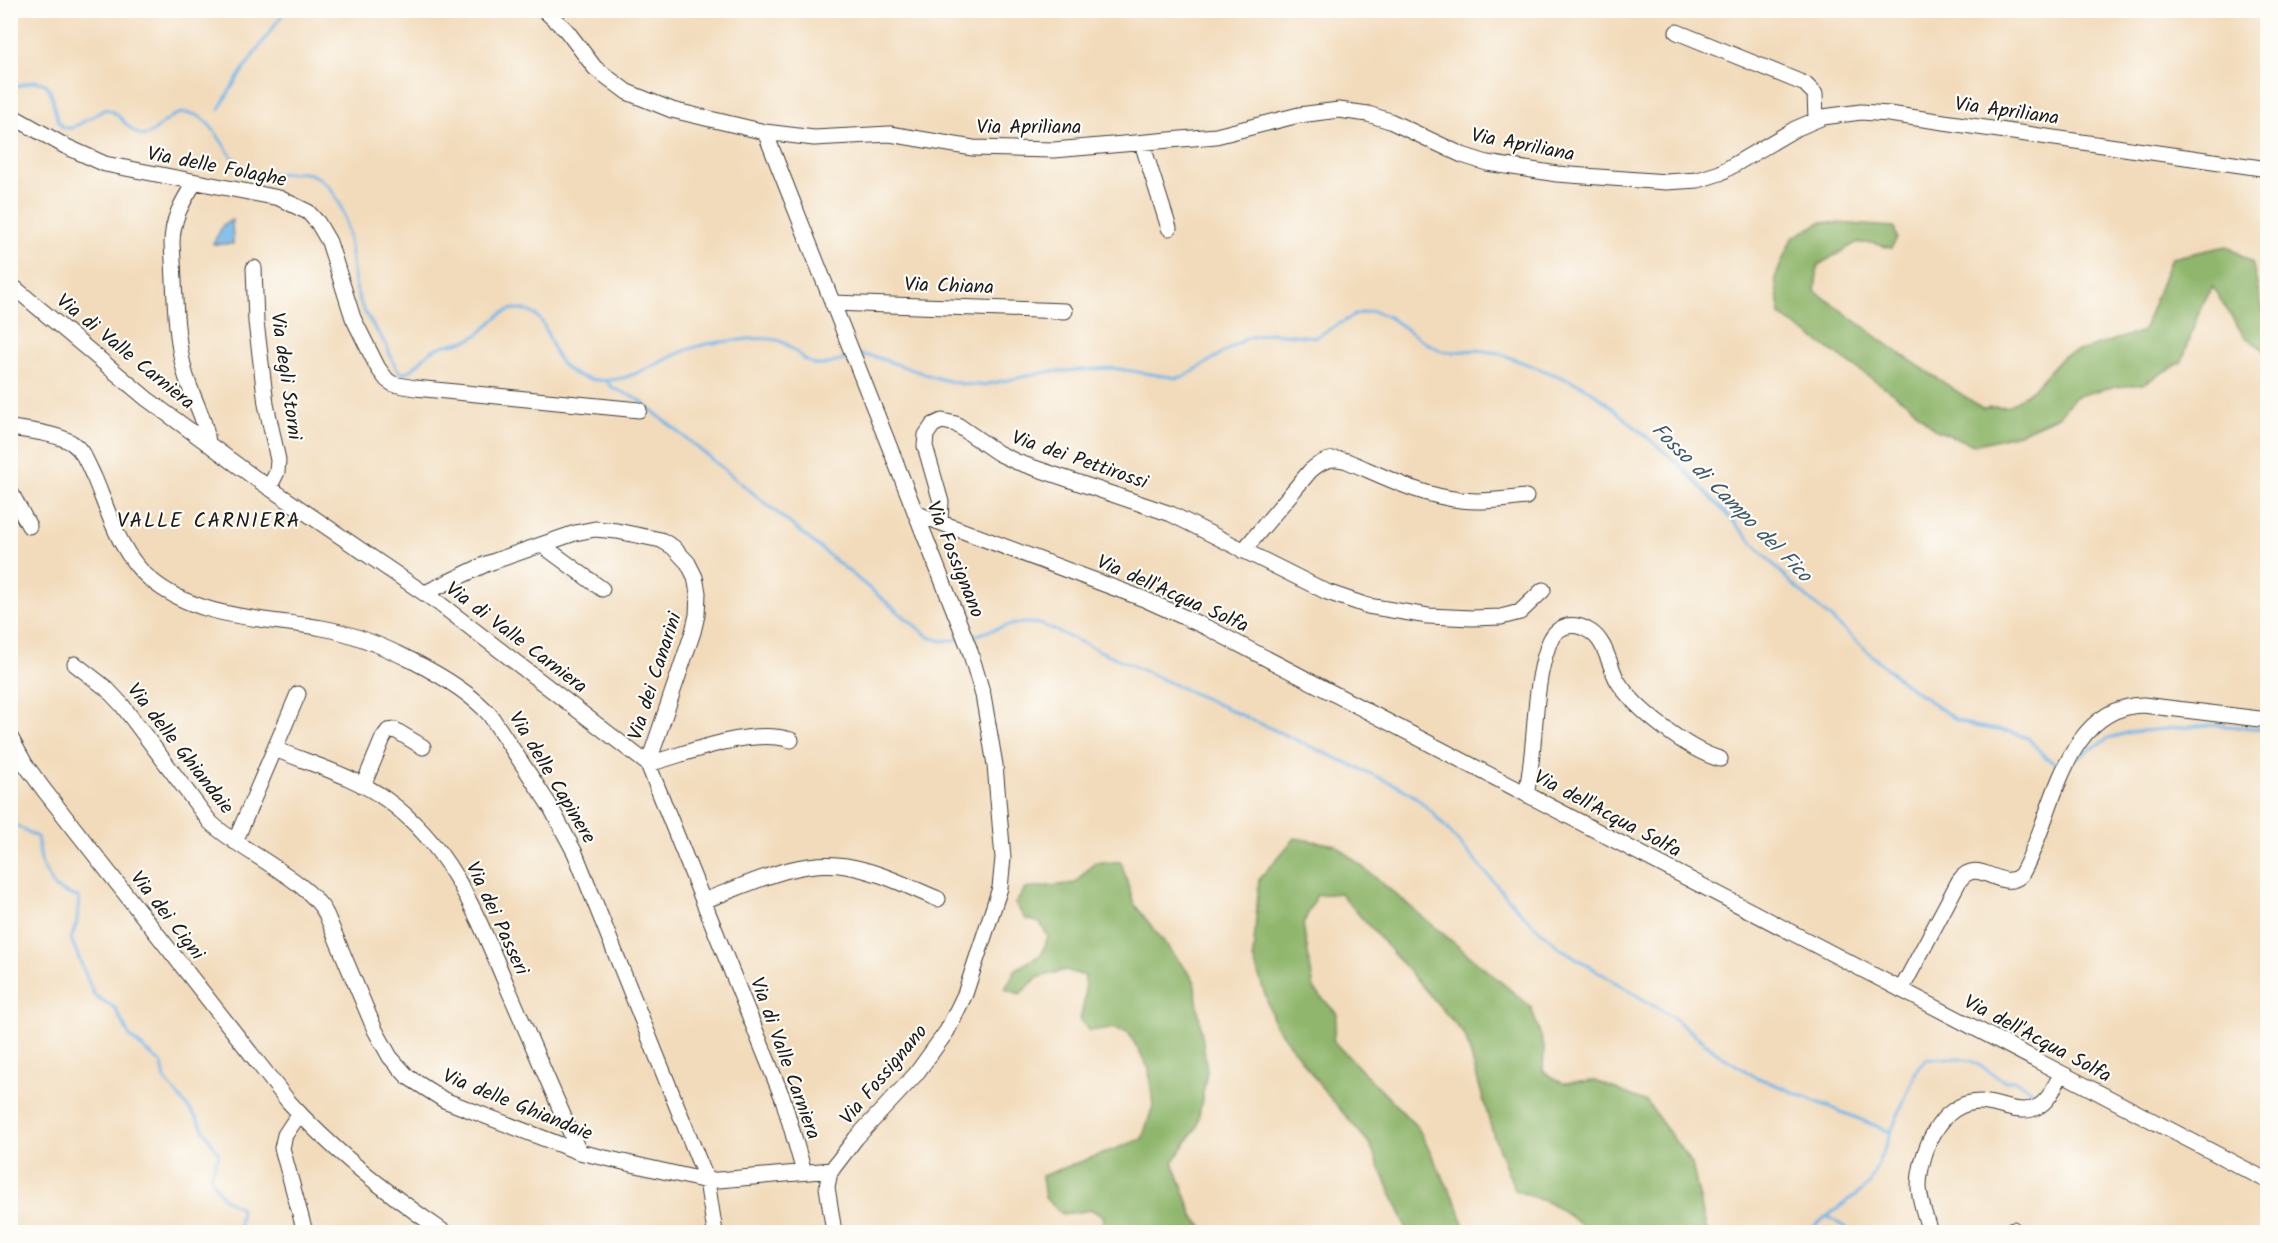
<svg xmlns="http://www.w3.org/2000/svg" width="2278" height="1243" font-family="Kalam,sans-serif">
  <rect width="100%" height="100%" fill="#fdfcf7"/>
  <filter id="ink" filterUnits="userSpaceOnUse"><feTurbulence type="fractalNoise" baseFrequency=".0167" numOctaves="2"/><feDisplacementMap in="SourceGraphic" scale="12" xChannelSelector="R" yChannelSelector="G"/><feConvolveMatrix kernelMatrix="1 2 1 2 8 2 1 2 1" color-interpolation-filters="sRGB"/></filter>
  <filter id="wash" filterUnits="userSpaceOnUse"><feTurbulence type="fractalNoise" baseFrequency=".008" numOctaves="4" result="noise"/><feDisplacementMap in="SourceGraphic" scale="24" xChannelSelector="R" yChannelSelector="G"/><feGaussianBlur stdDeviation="1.35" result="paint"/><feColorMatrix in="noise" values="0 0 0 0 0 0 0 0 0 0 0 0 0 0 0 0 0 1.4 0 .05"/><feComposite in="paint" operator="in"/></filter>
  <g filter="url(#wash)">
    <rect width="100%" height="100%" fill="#f2dbbb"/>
    <path fill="#8fb66c" stroke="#566944" stroke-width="1.5" d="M1821,222l73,5 3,11 -6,10 -18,-5h-17l-38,22 -3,26 84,62 83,55 27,-2 24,-17 30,-33 80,-25 28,-73 56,-12 25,16 11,49 4,5v36l-23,-16 -32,-50 -14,28 -16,48 -39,22 -35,4 -34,9 -15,19 -41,18 -44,11 -40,-16 -24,-24 -130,-90 -5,-37 17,-40z
      M1295,838l41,7 195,162 13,39 -1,25 19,12 34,-2 51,21 45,62 15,68h-116l-37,-27 -39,-15 -21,-53 -29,-102 -125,-142 -23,2 -14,29 11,65 23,25 -4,27 85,87 41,81 6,23h-58l-5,-15 -33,-74 -43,-50 -51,-68 -22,-67 6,-79z
      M1095,862h26l13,42 60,76 13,91 -10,56 -24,35 21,56 13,14h-106l3,-15 -12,-7 -30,4 -17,-16 -3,-22 100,-37 11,-33 -4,-37 -21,-37 -17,-4 -22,3 -9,-11 5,-22v-22l-20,-6 -28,8 -17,16 -15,-5 11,-20 26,-15 6,-17 -8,-14 -14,-4 -11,-15 10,-15 50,-6z"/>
    <path fill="#75b7ea" stroke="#486a83" stroke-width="1.5" d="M232,220l1,24h-20l10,-19z"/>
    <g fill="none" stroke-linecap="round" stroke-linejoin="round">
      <path stroke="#75b7ea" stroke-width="3" d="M10,88l25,-7 11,3c11,14 6,36 18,44h8l34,-19c17,5 21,23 38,27 14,-3 20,-18 34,-22 35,-9 45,43 67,56 23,13 52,-7 75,9 37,27 26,85 40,123 6,16 18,29 26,43 5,9 7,22 15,28 13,0 21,-17 32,-23 13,-8 30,-5 43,-14 12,-8 25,-28 41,-27 44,2 21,57 68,69 48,13 81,-29 128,-35 20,-2 45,-7 64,-3 18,4 27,28 46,25 9,-1 18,-5 27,-7
        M219,110c18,-36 44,-66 66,-100
        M859,355l12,1c35,9 76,31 112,29l64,-13 65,-4 65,10 8,-2 62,-38 23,-5 46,4 41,-23 16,-3 16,6 34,24 19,10 12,1 22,-2 22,3 81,31 18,11 83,70 111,118 109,97 55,39 19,7 36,6 18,6 17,19 12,7
        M607,382l6,6 25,11 291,238 13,4 19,-2
        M970,637c24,-7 49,-19 73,-12l357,162 17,11 15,14 91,103 37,33 112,69 51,40 33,20 135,55
        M2078,757l31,-19 22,-6 80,-7 57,4
        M10,822l27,15 5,28 13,23 24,10 -2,24 -6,17 23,56 21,13 15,29 32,27 3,16 31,37 23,37 -9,23 13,21 18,10 -2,24
        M1827,1216l19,12 3,4
        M1806,1232l63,-47 49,-118 9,-8 25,-1 20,3 33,20h10l12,6 8,8"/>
    </g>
  </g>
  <g filter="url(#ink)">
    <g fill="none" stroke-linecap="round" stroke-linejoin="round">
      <g stroke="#3c3934" stroke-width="17">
        <path id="minor" d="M544,10l22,20 29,38 32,24 45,18 93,22 204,516 14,47 12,70 8,93 -3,30 -35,106 -18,37 -31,43 -60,64 -26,34 -3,15 7,45
          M1677,32l128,52 10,10 1,25
          M10,115l55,31 40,18 174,34 29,14 10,11 11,19 24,76 25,50 9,12 6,4 22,4 224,22
          M765,132l49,6 76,-4 83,14 81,2 162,-14 83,-21 40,-5 29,4 22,7 72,34 25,8 70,11 109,8 32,-2 22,-7 75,-44 28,-12 38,-5 28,2 379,55
          M1142,143l27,85
          M195,182c-13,20 -23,37 -23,62 3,41 2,85 12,125 6,26 22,48 24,75
          M254,268l2,54 10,82 12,56 -1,12 -8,16
          M10,284l137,115 108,79 185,126 208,160 135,335 21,73
          M832,303l233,8
          M10,428c17,2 49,6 62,15 11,7 16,22 22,34 15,35 25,76 56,102 47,40 115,39 172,49 48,8 136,50 168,87l60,91 25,47 132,328 8,51
          M10,491l19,35
          M915,513l229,86 64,29 1060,553
          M940,522l1,-20 -16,-56 1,-11 7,-10 9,-4 14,3 42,29 19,9 154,52 156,78 41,14 60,10 44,2 29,-1 19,-5 23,-22
          M542,545l60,44
          M1243,551l67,-80c11,-10 22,-15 37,-10 36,15 74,35 114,39 22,3 44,-1 65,-3
          M425,593l61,-29 89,-31 20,-4 22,2 44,9 12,7 15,16 7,14 3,16 -1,22 -4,17 -45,132
          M75,664l31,24 16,17 88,117c30,29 99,58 116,92l49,116 15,27 18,20 36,23 135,52 128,29 125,-11
          M10,737l15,27 19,26 244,311c45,50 100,93 156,131
          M275,749c36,15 79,27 112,51 67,49 91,119 123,193 23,53 46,106 69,159
          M648,764c42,-11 101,-37 143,-24
          M363,786l20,-48 5,-7 7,-1 28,17
          M1526,794c11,-48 6,-103 22,-148 7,-21 25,-26 43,-14 15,10 18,33 26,48 17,29 71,70 103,79
          M235,842l63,-148
          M703,901c45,-16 94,-43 143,-35 32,5 63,21 92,33
          M1901,990l58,-109c19,-27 42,13 62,-6 32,-53 40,-168 122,-170l125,15
          M299,1114l-14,21 -3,13 23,84
          M2013,1229l1,3
          M1930,1232c-4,-14 -10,-29 -11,-44 0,-33 20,-86 60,-86 18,0 41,14 58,5 12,-6 18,-21 24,-33"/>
      </g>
      <use href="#minor" stroke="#fff" stroke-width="15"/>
    </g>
  </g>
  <g text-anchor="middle" stroke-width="4.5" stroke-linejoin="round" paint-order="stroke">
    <g font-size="20" fill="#1c1c1c" stroke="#fdfcf7">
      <text transform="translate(2007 110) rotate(8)" y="7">Via Apriliana</text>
      <text x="1029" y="133">Via Apriliana</text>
      <text transform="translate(1523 144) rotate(11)" y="7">Via Apriliana</text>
      <text transform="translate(217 166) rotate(11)" y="7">Via delle Folaghe</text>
      <text transform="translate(949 285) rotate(2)" y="7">Via Chiana</text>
      <text transform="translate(126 351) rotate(39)" y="7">Via di Valle Carniera</text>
      <text transform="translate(287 376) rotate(82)" y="7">Via degli Storni</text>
      <text transform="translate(1080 459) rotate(19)" y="7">Via dei Pettirossi</text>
      <text transform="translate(956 559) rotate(68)" y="7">Via Fossignano</text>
      <text transform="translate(1173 593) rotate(24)" y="7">Via dell'Acqua Solfa</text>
      <text transform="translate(517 637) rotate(37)" y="7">Via di Valle Carniera</text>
      <text transform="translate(654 676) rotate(-72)" y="7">Via dei Canarini</text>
      <text transform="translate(181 748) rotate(52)" y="7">Via delle Ghiandaie</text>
      <text transform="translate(553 777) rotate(59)" y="7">Via delle Capinere</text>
      <text transform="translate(1608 813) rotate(28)" y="7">Via dell'Acqua Solfa</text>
      <text transform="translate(168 915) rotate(52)" y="7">Via dei Cigni</text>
      <text transform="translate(498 918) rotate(65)" y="7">Via dei Passeri</text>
      <text transform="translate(2038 1038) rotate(28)" y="7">Via dell'Acqua Solfa</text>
      <text transform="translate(786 1058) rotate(70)" y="7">Via di Valle Carniera</text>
      <text transform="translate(883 1074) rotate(-50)" y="7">Via Fossignano</text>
      <text transform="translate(518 1104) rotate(22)" y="7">Via delle Ghiandaie</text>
    </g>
    <g font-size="21" font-style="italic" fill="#405a6e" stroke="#fdfcf7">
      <text transform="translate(1732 502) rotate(45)" y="7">Fosso di Campo del Fico</text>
    </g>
    <g font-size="21" letter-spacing="1.5" fill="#1c1c1c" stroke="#fdfcf7">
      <text x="209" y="527">VALLE CARNIERA</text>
    </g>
  </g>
  <rect width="2278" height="1243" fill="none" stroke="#fdfcf7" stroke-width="36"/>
</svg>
